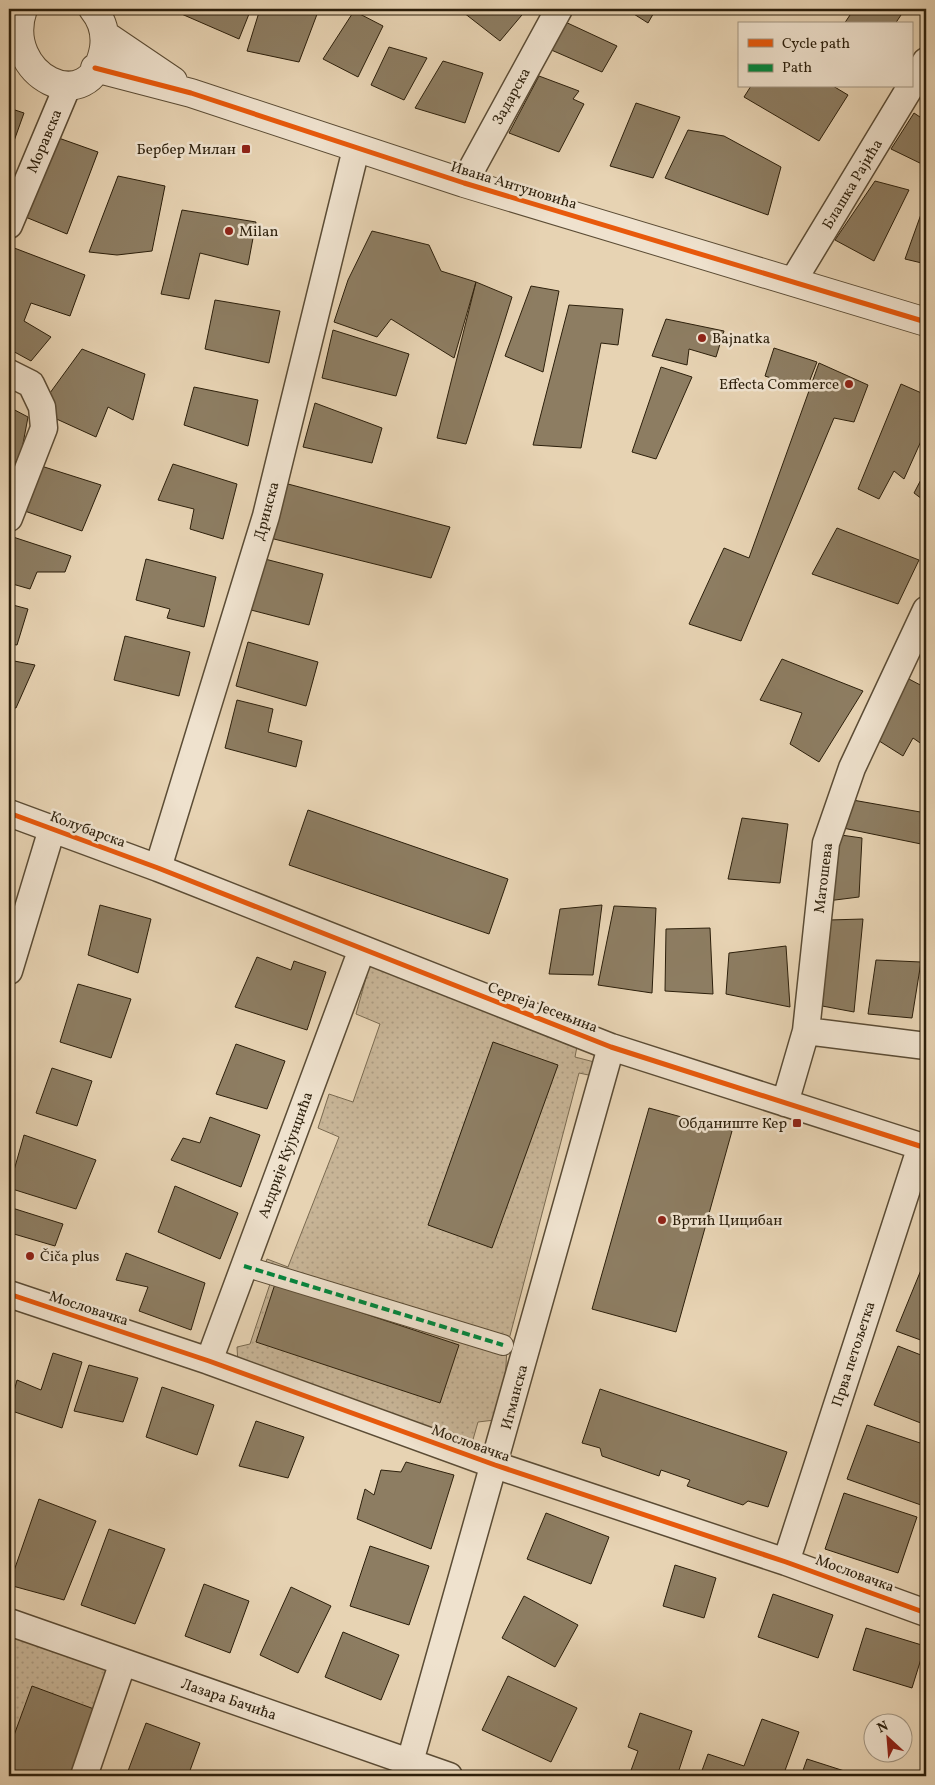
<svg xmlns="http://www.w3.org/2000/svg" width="935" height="1785" font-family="Vollkorn,serif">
  <defs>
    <pattern id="grass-dots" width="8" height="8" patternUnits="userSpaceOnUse" patternTransform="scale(1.25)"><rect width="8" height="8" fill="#c7b496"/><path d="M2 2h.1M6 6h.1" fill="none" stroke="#ab9a80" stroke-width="1.8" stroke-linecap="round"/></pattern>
  </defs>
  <rect width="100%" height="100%" fill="#e7d3b3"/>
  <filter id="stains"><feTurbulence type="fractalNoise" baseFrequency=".004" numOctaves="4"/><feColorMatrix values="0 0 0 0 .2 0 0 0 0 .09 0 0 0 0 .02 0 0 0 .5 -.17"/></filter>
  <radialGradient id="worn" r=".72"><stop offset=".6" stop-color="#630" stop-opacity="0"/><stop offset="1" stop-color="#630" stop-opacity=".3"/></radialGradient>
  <path fill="url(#grass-dots)" stroke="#7a6a50" d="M371,960l207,81 -3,16 27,7 -4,13 -19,-4 -72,274 -4,72 -25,3 -8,28 -232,-86 -1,-17 13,-3 21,-63 -11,-3 7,-19 21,8 51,-130 -21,-9 11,-34 24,8 27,-78 -24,-10z
    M9,1628l107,38 -38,110h-69z"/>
  <path fill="#8d7d62" stroke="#2c1f0b" d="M170,9h81l-12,30z
    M260,9h59l-20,53 -52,-11z
    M459,9h68l-27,32z
    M626,9h30l-8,14z
    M854,9h51l-10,15h-51z
    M354,11l29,15 -25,51 -35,-18z
    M561,20l56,26 -15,26 -53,-23z
    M389,47l38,11 -23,42 -33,-15z
    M443,61l40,12 -18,50 -50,-15z
    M539,76l40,15 -6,8 11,5 -25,48 -50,-19z
    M751,86h82l15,9 -29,46 -75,-44z
    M636,103l44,14 -27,61 -43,-12z
    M9,108l15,5 -15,42z
    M914,113l12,8v45l-35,-17z
    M688,130l36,6 57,31 -13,48 -103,-37z
    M53,136l45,16 -31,82 -44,-18z
    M118,176l47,10 -13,65 -35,4 -28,-3z
    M875,181l34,9 -35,71 -39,-21z
    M925,203h1v61l-21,-5z
    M182,210l74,12 -8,43 -48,-12 -11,46 -28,-5z
    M372,231l57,14 12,26 35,11 -22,76 -63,-39 -14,18 -43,-15 14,-42z
    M9,246l76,29 -15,41 -39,-13 -7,18 27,16 -20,24 -22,-12z
    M476,282l36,15 -46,147 -29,-6z
    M531,286l28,5 -16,81 -38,-16z
    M215,300l65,11 -11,52 -64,-14z
    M569,305l54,4 -5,36 -17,-2 -20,105 -48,-3z
    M666,319l58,12 -8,26 -27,-8 -2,16 -35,-9z
    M333,330l76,24 -13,42 -74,-18z
    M774,348l43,14 -11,28 -41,-14z
    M82,349l63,25 -12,46 -25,-13 -12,30 -46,-21 -3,-19z
    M819,363l49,22 -14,37 -20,-4 -93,223 -52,-17 35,-76 25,10z
    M661,367l31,10 -36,82 -24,-7z
    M901,384l25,11v35l-22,49 -10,-8 -15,28 -21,-10z
    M194,387l64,13 -10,46 -64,-21z
    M315,403l67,25 -10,35 -69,-16z
    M9,407l19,10 -6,32 -13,28z
    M173,464l64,20 -14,55 -33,-10 4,-20 -36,-9z
    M38,465l63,20 -19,46 -63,-22z
    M926,470v32l-12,-9z
    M288,484l162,43 -19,51 -161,-40z
    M837,528l82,32 -21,44 -86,-30z
    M10,536l61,20 -6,16h-28l-7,17 -21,-6z
    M146,559l70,18 -12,50 -37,-9 3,-9 -34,-9z
    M265,559l58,15 -14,51 -58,-15z
    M9,604l19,5 -11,36 -8,-1z
    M125,636l65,16 -11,44 -65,-16z
    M248,642l70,20 -12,44 -70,-20z
    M782,659l81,32 -44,71 -29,-18 12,-31 -42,-13z
    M9,660l26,5 -19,43 -7,-1z
    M907,678l19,10v59l-13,-9 -10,18 -27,-17z
    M237,700l36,9 -5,23 34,9 -6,26 -71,-19z
    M847,799l79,14v32l-88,-18z
    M308,810l200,69 -19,55 -200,-69z
    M742,818l46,6 -8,59 -52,-4z
    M834,834l28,4 -3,59 -32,4z
    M100,905l51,14 -13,54 -50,-18z
    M602,905l-9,70 -44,-1 11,-65z
    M614,906l42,2 -4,85 -54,-8z
    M863,919l-9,93 -37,-7 12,-85z
    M710,928l3,66 -48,-3 1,-62z
    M786,946l4,61 -64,-13 3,-41z
    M257,957l34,13 3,-9 32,11 -19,58 -72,-23z
    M876,960l45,2 -9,56 -44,-4z
    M78,984l53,15 -20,59 -51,-16z
    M493,1042l65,23 -66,183 -64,-23z
    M236,1044l49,17 -18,48 -51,-15z
    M52,1068l40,13 -15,45 -41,-13z
    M649,1108l83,23 -56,201 -84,-23z
    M210,1117l50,18 -19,52 -70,-27 12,-22 17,5z
    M24,1135l72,25 -20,49 -67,-21z
    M175,1186l63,27 -18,46 -62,-27z
    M9,1207l54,17 -8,22 -41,-12 -5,10z
    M126,1253l79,30 -14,47 -52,-19 9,-24 -32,-7z
    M921,1270l5,2v70l-30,-11z
    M275,1284l184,61 -19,58 -184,-61z
    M898,1346l28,11v68l-52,-20z
    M53,1353l29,9 -20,66 -53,-18 8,-30 24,10z
    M89,1365l49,13 -15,44 -49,-11z
    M162,1387l52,18 -17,50 -51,-18z
    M600,1389l187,63 -19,55 -20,-6 -5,4 -56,-19 3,-6 -29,-10 -2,6 -57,-20 -2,-8 -18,-5z
    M256,1421l48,16 -16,41 -49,-12z
    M867,1425l59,20v46l-5,14 -74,-26z
    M406,1462l48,13 -23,74 -74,-30 8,-30 9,6 7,-25 20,2z
    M844,1493l73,24 -19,56 -73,-24z
    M39,1499l57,22 -32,79 -55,-15z
    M546,1513l63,24 -18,47 -64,-25z
    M109,1529l56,20 -30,75 -54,-19z
    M370,1546l59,20 -20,59 -59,-19z
    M675,1565l41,13 -12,40 -41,-12z
    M204,1584l45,17 -19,52 -45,-17z
    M291,1587l40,19 -33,67 -38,-18z
    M773,1594l60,21 -15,43 -60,-21z
    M524,1596l54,29 -23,42 -53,-29z
    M866,1628l59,18 -13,42 -59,-18z
    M343,1632l56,23 -18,45 -56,-23z
    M508,1676l69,32 -26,54 -69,-32z
    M32,1686l62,23 -23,67h-62v-27z
    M640,1713l52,18 -15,45h-48l9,-25 -10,-4z
    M762,1719l37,13 -16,44h-83l8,-22 36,12z
    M146,1723l54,20 -12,33h-45l-15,-5z
    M807,1759l53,17h-59z"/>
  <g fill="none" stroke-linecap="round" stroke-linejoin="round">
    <g stroke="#5b4c35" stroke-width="22">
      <path id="pedestrian" d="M244,1266l259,79"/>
    </g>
    <g stroke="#5b4c35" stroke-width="29">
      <path id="minor" d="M911,86l15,-25
        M464,183l95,-174
        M9,225l59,-140
        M793,281l118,-195
        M9,373l22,11 11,23 2,21 -35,90
        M9,813l149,55 453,179 315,101
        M158,868l108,-352 90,-367
        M9,971l43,-142
        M806,1031l120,15
        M785,1103l21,-72 20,-188 26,-75 74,-158
        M9,1294l200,67 286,104 291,97 140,51
        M209,1361l153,-412
        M786,1562l135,-416
        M9,1622l440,154
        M84,1776l39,-114
        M406,1776l205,-729"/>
    </g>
    <g stroke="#5b4c35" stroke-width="30">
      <path id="tertiary" d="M23,9c-23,66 68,113 81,39 2,-14 -2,-28 -11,-39
        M105,35l68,46
        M95,68l96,25 273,90 462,139"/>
    </g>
    <use href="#pedestrian" stroke="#efe2ce" stroke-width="20"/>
    <use href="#minor" stroke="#efe2ce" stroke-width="26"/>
    <use href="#tertiary" stroke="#efe2ce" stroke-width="28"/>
    <path stroke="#00873e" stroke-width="4" stroke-dasharray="8 4" stroke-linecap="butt" d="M244,1266l259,79"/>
    <g stroke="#efe2ce" stroke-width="8">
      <path id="cycleway" d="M95,68l96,25 273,90 462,139
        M9,813l149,55 453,179 315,101
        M9,1294l200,67 286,104 291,97 140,51"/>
    </g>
    <use href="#cycleway" stroke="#e8590c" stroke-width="5"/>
  </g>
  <g fill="#8f2418" stroke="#efe2ce" stroke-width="2">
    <rect x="241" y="144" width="10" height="10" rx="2.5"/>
    <circle cx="229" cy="231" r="5"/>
    <circle cx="702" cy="338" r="5"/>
    <circle cx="849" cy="384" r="5"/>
    <rect x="792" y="1118" width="10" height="10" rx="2.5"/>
    <circle cx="662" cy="1220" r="5"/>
    <circle cx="30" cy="1256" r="5"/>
  </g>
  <g text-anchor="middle" stroke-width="5" stroke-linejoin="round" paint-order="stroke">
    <g font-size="15" fill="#2c1f0b" stroke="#efe2ce">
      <text transform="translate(511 96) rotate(-61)" y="5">Задарска</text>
      <text transform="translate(44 141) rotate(-67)" y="5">Моравска</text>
      <text transform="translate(852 184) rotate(-59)" y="5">Блашка Рајића</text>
      <text transform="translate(514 185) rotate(17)" y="5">Ивана Антуновића</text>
      <text transform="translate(266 511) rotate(-75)" y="5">Дринска</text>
      <text transform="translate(88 829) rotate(20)" y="5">Колубарска</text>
      <text transform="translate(823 878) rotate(-83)" y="5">Матошева</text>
      <text transform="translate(543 1007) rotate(21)" y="5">Сергеја Јесењина</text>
      <text transform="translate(285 1155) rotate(-70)" y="5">Андрије Кујунџића</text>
      <text transform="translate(89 1308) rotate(18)" y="5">Мословачка</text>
      <text transform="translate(853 1354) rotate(-72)" y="5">Прва петољетка</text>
      <text transform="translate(514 1397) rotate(-75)" y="5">Игманска</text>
      <text transform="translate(471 1443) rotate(20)" y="5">Мословачка</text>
      <text transform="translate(855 1573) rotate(20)" y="5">Мословачка</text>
      <text transform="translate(229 1699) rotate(19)" y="5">Лазара Бачића</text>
    </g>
    <g font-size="15" fill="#2c1f0b" stroke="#efe2ce" text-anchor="start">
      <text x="236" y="154" text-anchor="end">Бербер Милан</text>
      <text x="239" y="236">Milan</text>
      <text x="712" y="343">Bajnatka</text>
      <text x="839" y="389" text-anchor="end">Effecta Commerce</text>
      <text x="787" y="1128" text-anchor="end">Обданиште Кер</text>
      <text x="672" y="1225">Вртић Цицибан</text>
      <text x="40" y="1261">Čiča plus</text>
    </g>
  </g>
  <rect width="935" height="1785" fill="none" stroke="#e7d3b3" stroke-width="30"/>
  <rect x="10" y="10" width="915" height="1765" fill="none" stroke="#2c1f0b" stroke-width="2.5"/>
  <rect x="15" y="15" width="905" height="1755" fill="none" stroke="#2c1f0b"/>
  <rect x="738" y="22" width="175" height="65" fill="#efe2ce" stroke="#a19480"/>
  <rect x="748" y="39" width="25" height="8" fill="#e8590c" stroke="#a19480"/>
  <text x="782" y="48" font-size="15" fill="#2c1f0b">Cycle path</text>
  <rect x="748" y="64" width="25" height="8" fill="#00873e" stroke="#a19480"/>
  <text x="782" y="72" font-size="15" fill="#2c1f0b">Path</text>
  <g transform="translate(888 1738) rotate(334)"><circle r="24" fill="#efe2ce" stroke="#a19480"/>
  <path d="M0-4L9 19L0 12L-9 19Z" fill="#8f2418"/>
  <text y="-8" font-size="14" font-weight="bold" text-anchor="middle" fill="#2c1f0b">N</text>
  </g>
  <rect width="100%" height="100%" filter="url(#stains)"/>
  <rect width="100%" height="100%" fill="url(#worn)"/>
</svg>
